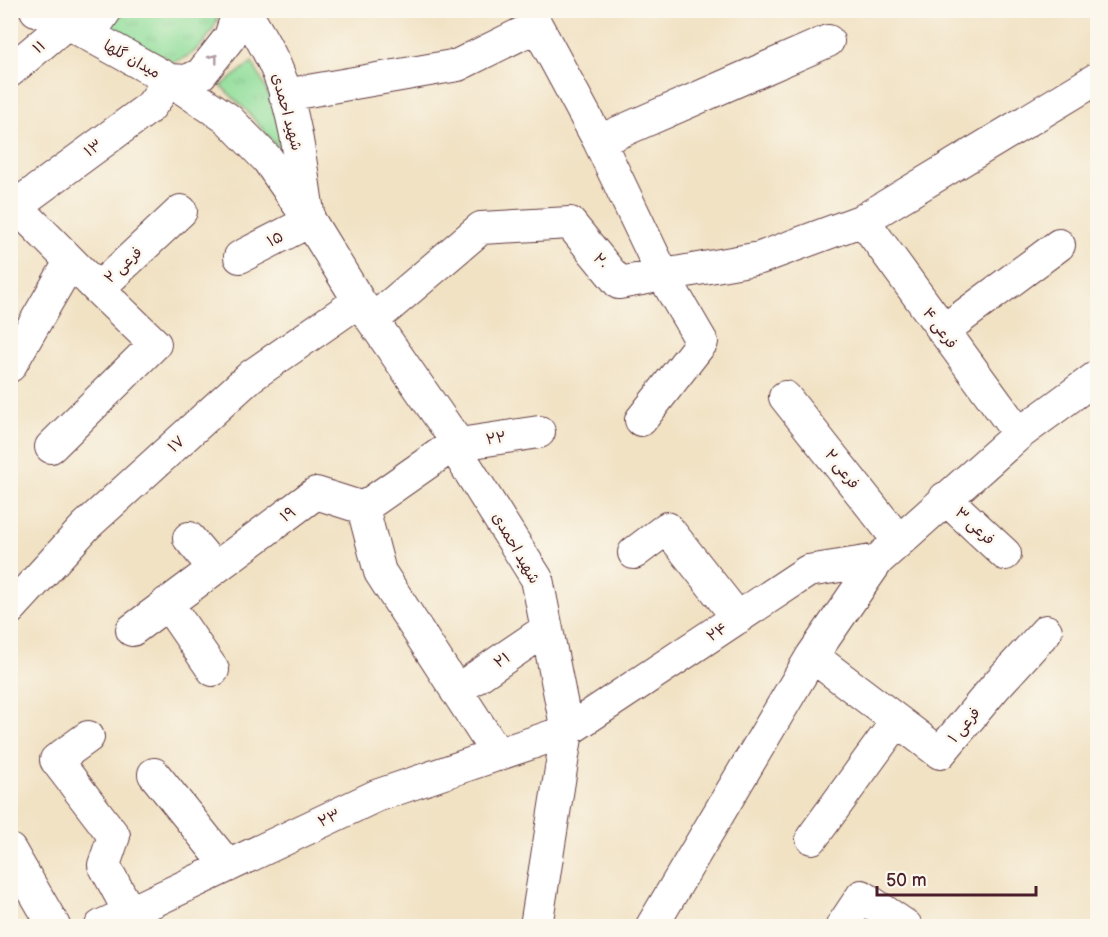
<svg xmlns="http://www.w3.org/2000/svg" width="1108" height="937" font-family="'Balsamiq Sans','Playpen Sans Arabic',sans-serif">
  <defs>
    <pattern id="grass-tufts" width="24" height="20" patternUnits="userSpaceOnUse" patternTransform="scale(1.5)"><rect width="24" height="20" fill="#92de9b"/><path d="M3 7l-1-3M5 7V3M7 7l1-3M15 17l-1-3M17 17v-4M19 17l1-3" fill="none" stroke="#7fbe86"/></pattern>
  </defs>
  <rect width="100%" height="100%" fill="#fbf7ec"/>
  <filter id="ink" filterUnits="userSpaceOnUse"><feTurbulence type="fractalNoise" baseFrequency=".0167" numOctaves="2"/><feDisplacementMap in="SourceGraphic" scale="12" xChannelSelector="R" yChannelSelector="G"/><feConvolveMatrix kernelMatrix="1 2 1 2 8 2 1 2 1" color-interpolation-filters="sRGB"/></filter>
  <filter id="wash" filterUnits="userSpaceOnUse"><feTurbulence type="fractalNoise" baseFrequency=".008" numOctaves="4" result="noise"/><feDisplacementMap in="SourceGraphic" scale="24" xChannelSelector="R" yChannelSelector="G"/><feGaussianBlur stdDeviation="1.35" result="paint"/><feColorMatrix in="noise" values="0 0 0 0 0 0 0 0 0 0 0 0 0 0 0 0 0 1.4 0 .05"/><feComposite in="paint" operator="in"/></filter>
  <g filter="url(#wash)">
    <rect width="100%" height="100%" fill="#f1e2c4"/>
    <path fill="url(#grass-tufts)" stroke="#6e7e63" stroke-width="1.5" d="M119,11h99c1,14 -15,35 -27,43 -5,4 -12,6 -18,8l-58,-32 -4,-6z
      M252,62c17,30 28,58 32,93l-38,-45 -25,-24z"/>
  </g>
  <g filter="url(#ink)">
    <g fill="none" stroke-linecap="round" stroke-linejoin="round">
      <g stroke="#633c42" stroke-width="34">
        <path id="minor" d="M36,10l31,13 103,57 58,39 40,41 42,61 49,80 98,141 -4,3 84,134 30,152 -31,195
          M244,10c14,23 28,45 37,70 16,42 20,88 27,132
          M89,35l17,-25
          M10,71l57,-48
          M170,80l17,1 14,-7 29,-37 5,-15 1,-12
          M285,95l173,-30 79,-39 62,115 229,-100
          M599,141l64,134 39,67 -61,78
          M16,206l82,83 83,-78
          M10,210l140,-103 20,-27
          M863,220l156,214
          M240,257l70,-36
          M373,320l108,-92 89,-5 49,60 141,-25 103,-38 235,-142
          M943,331l116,-86
          M10,366l60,-104
          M785,397l114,144
          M51,447l104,-103 -57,-55
          M945,498l60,56
          M363,508l17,64 118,183
          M189,538l25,30
          M634,553l33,-25 71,90
          M167,603l46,67
          M10,609l76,-83 165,-150 108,-75
          M132,630l184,-137 47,15 90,-63 86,-13
          M812,656l128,97 55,-66 51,-56
          M456,691l91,-62
          M88,737l-32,23 58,76 -10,29 26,48
          M154,774l74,92
          M812,838l85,-117
          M10,850l44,76
          M101,926l275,-130 191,-65 241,-160 70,-11
          M652,926l160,-270 66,-96 141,-126 79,-58
          M842,926l20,-30 44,30"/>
      </g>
      <use href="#minor" stroke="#fff" stroke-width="32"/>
    </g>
    <defs><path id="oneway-chevron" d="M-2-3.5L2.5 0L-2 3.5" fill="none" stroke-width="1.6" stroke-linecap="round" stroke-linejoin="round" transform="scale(1.5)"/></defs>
    <use stroke="#ae9aa0" href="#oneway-chevron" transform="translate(214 58) rotate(-52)"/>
  </g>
  <g text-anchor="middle" stroke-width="5" stroke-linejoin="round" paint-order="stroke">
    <g font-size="15" fill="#4a1f2b" stroke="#fbf7ec">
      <text transform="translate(39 47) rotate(-40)" y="5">۱۱</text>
      <text transform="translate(132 59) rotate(29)" y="5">میدان گلها</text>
      <text transform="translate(287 112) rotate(75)" y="5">شهید احمدی</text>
      <text transform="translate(93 148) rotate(-36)" y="5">۱۳</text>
      <text transform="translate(275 239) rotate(-27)" y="5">۱۵</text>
      <text transform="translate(601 261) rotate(51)" y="5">۲۰</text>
      <text transform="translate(123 265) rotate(-43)" y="5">فرعی ۲</text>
      <text transform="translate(940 328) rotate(54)" y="5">فرعی ۴</text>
      <text transform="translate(496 438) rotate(-9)" y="5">۲۲</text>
      <text transform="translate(176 444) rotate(-42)" y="5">۱۷</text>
      <text transform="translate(842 469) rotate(52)" y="5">فرعی ۲</text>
      <text transform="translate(288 514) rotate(-37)" y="5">۱۹</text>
      <text transform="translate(975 526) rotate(43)" y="5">فرعی ۳</text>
      <text transform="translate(516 548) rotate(60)" y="5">شهید احمدی</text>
      <text transform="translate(717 632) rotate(-34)" y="5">۲۴</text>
      <text transform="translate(502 660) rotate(-34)" y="5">۲۱</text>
      <text transform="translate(964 725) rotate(-50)" y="5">فرعی ۱</text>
      <text transform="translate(329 818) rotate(-25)" y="5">۲۳</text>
    </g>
  </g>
  <rect width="1108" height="937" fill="none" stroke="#fbf7ec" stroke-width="36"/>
  <path d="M877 886v9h159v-9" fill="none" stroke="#4a1f2b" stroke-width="3"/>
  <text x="886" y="886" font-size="18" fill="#4a1f2b" stroke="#fbf7ec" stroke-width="4.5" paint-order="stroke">50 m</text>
</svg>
